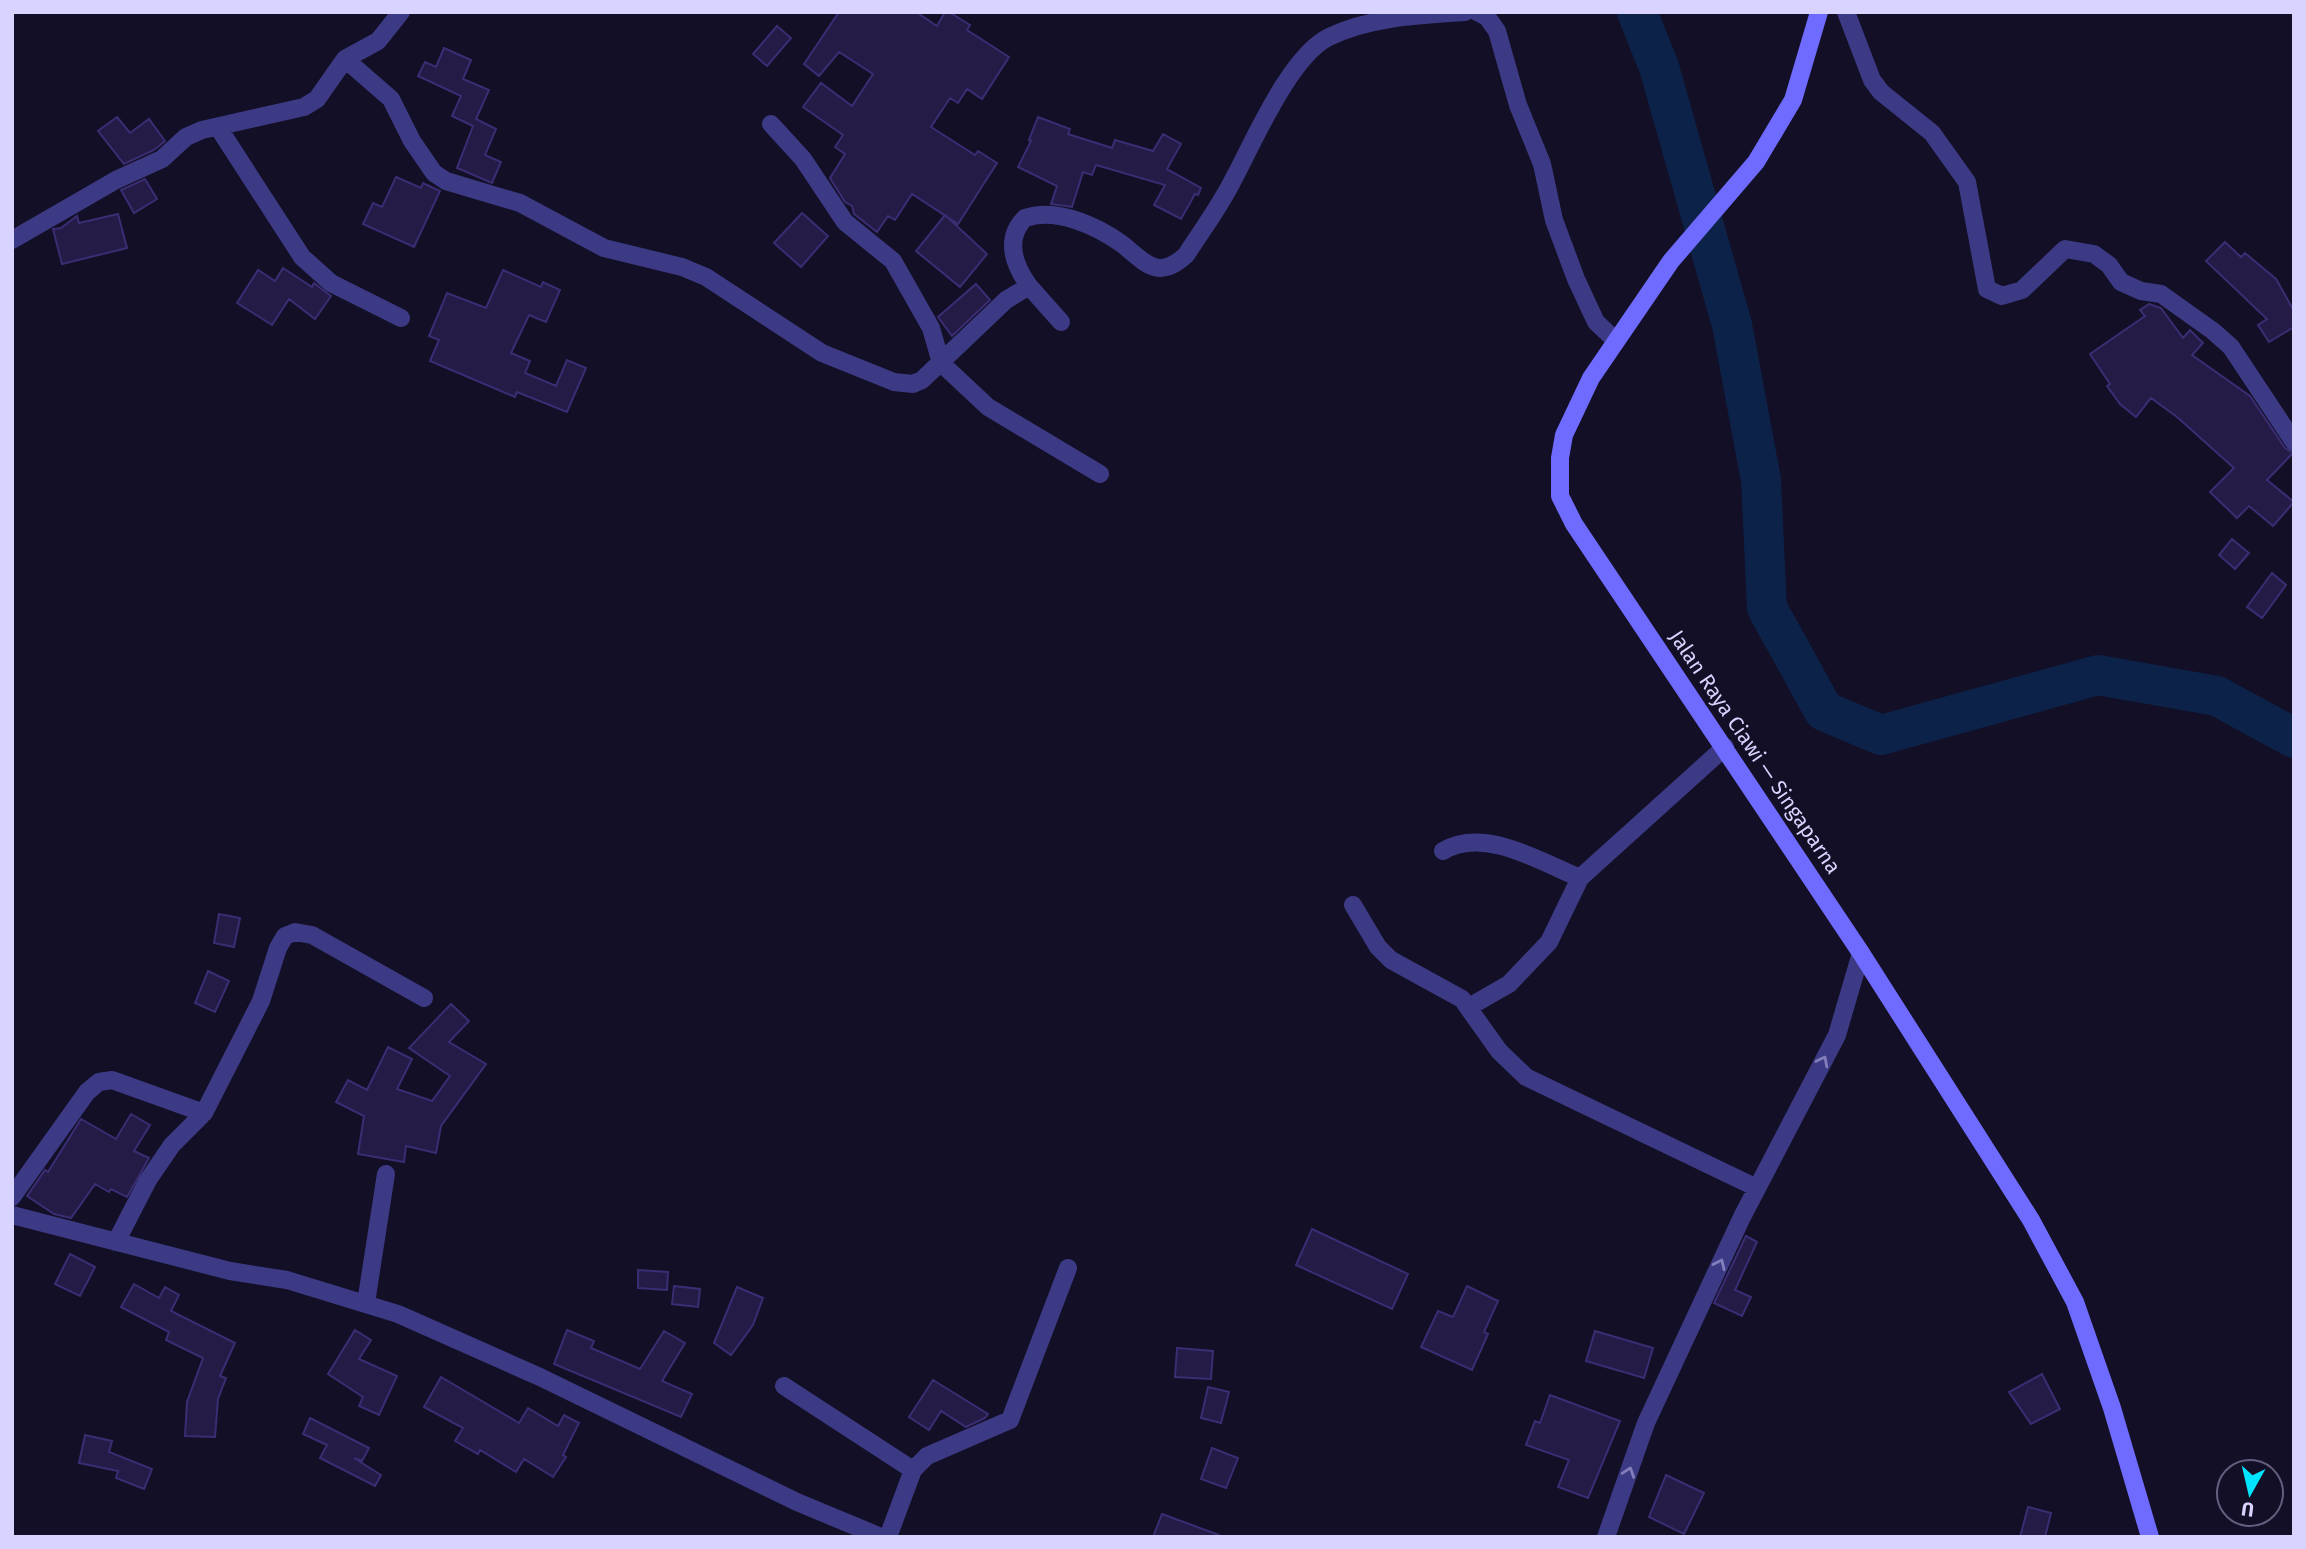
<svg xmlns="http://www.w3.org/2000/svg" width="2306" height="1549" font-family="'Fira Sans',sans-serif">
  <rect width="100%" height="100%" fill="#130f26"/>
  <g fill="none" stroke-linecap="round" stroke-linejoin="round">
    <path stroke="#0c2248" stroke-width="40" d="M1637,12l22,55 73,258 29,155 6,128 57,103 57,24 217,-60 119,21 77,42"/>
  </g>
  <path fill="#241b47" stroke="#3b2d73" stroke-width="2" d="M839,12h77l21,14 8,-14h4l21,13 -3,5 42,27 -27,42 -15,-10 -9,14 -8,-5 -19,29 44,28 3,-4 19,12 -39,61 -46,-30 -17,26 -7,-4 -11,16 -23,-18 -2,-8 -7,-4 -15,-24 15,-24 -10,-7 8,-12 -40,-28 18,-24 31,23 21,-32 -34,-22 -20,24 -15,-12z
    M777,26l14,12 -24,28 -14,-12z
    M444,48l27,12 -8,19 26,11 -13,29 20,10 -11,26 16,7 -9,21 -35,-15 16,-42 -21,-10 9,-20 -43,-20 7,-14 11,5z
    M117,117l13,16 19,-14 16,22 -11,9 -30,14 -26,-33z
    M1038,117l32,12 -2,5 44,14 3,-8 38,11 10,-17 18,10 -14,25 34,19 -3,7 -3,-1 -14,25 -27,-14 11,-20 -69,-20 -4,10 -9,-3 -11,35 -21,-3 6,-18 -39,-19 13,-26 -2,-1z
    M396,177l25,11 2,-5 17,8 -26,56 -51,-23 10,-21 9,4z
    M145,179l12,20 -23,14 -13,-23z
    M802,213l26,23 -27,31 -27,-24z
    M118,214l9,34 -65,16 -9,-35 8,-1 16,-12 2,7z
    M945,215l42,39 -27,33 -44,-36z
    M2225,242l16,15 4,-4 31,26 18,32v16l-25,15 -11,-17 9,-6 -61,-58z
    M283,268l29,19 2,-4 17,13 -16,23 -26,-20 -17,26 -35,-22 21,-33 17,11z
    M503,270l38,17 2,-5 17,8 -14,32 -17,-7 -18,38 19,8 -5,12 31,13 11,-26 19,8 -19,44 -50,-20 -2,5 -85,-36 9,-21 -10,-4 18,-43 39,15z
    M976,284l14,16 -38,36 -14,-19z
    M2149,304l12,4 22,30 7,-8 13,13 -11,12 58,41 35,52 8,5 -26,27 27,22 -21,24 -24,-20 -12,12 -27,-26 24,-24 -57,-51 -26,-19 -15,19 -16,-13 -13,-18 3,-2 -20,-30 55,-38 -5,-6z
    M2232,539l17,14 -14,16 -16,-14z
    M2272,573l14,12 -24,33 -15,-11z
    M219,914l21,4 -6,29 -20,-4z
    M208,971l21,10 -14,31 -20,-9z
    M451,1004l18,17 -20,21 37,22 -45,62 -5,27 -30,-7 -2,16 -46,-8 6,-38 -28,-14 12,-22 19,10 21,-43 24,12 -15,30 35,12 18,-25 -41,-28z
    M131,1114l19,11 -16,26 15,7 -22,39 -16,-8 -2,3 -14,-8 -24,34 -17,-4 -27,-18 18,-26 3,2 33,-53 35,20z
    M1312,1229l96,45 -16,35 -96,-44z
    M1746,1236l11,6 -22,48 16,7 -9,19 -28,-13z
    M70,1254l25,13 -15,29 -25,-12z
    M638,1270l30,2 -1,18 -29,-2z
    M134,1284l25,14 6,-11 14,8 -8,16 64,32 -15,33 6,2 -8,21 -3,38 -30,-1 2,-34 16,-44 -37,-18 3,-8 -48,-25z
    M674,1286l26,3 -2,18 -26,-3z
    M1467,1286l31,15 -14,31 4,2 -16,36 -51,-23 17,-36 15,6z
    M737,1287l26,11 -10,27 -22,30 -17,-12z
    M355,1330l16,10 -12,19 38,17 -18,39 -20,-9 4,-9 -35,-23z
    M567,1330l27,11 -3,7 49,21 24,-38 21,12 -23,38 30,13 -11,23 -127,-53z
    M1595,1331l58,17 -9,30 -58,-17z
    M1177,1348l36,3 -2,28 -36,-2z
    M2042,1374l18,35 -29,15 -22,-32z
    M441,1377l78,46 9,-15 30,18 6,-11 15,8 -16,32 3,2 -13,20 -29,-18 -8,13 -36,-22 -2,4 -23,-13 8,-13 -39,-21z
    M933,1380l55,34 -3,4 -19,9 -25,-16 -12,19 -20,-13z
    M1208,1387l21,5 -8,31 -20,-5z
    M1550,1395l70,26 -32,77 -30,-11 11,-27 -43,-15 9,-24 5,2z
    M310,1418l59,30 -7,13 -8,-3 27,17 -6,11 -55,-28 7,-13 -24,-11z
    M85,1435l27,6 -3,11 43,17 -8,20 -28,-11 2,-7 -39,-8z
    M1212,1448l26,10 -12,30 -25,-9z
    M1666,1475l38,18 -20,41 -35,-17z
    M2028,1507l23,6 -6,24h-25z
    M1162,1514l57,21v2h-66z"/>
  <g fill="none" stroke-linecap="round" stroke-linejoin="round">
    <path stroke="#3d3a85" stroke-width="18" d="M1477,12l10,5 10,14 21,74 24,59 12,56 22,59 20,43 20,19
      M1846,12l26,68 9,12 51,41 35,49 20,107 15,7 20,-6 43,-41 29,5 15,11 12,17 20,9 20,3 52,37 18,16 63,95
      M345,59l33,-18 23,-29
      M771,124l32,35 42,63 48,39 38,67 10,35 47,44 112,67
      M218,127l84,130 29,26 70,35
      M12,240l104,-60 46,-21 24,-22 16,-7 102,-23 13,-8 28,-40 46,40 21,42 22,32 12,8 74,22 84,45 78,19 24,10 116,76 72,29 19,2 9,-4 84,-80 23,-14c-15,-21 -25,-47 -4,-68 31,-11 72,8 97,26 22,17 35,38 64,11 16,-25 35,-50 48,-77 20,-37 56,-122 95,-141 41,-20 91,-22 136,-25
      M1029,286l32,36
      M1443,851c41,-25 98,11 137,27
      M1353,905l25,42 13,13 71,39 37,52 27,26 231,111
      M1469,1007l40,-23 40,-42 31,-64 145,-131
      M12,1197l75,-105 12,-10 13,-2 92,33 57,-112 17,-53 7,-12 10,-4 17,3 112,63
      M12,1215l218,56 57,9 111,34 142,63 257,125 84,35
      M116,1242l32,-62 24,-35 32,-32
      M366,1303l20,-129
      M784,1386l129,84
      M888,1537l25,-67 14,-14 83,-36 58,-152
      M1606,1537l40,-114 96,-206 95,-182 24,-82"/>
    <path stroke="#6f6bff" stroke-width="18" d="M1819,12l-26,88 -37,62 -85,99 -80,117 -27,57 -4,23v38l14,28 287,429 170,267 44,82 37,106 38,129"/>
  </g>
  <defs><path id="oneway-chevron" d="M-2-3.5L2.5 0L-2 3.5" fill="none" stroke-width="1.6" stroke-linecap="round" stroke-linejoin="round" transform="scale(1.75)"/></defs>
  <g stroke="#837fbc">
    <use href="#oneway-chevron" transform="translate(1823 1061) rotate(-63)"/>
    <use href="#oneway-chevron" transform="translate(1720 1264) rotate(-65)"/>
    <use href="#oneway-chevron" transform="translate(1629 1472) rotate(-71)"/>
  </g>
  <g text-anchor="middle" stroke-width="6" stroke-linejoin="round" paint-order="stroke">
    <g font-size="21" fill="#d9d4ff" stroke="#130f26">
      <text transform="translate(1755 752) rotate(56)" y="7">Jalan Raya Ciawi — Singaparna</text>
    </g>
  </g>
  <rect width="2306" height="1549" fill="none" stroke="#d9d4ff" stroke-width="28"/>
  <g transform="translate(2250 1493) rotate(188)"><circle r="33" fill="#130f26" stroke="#625e7d" stroke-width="2"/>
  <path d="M0-5L12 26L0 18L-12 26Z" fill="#00e5ff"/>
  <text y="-10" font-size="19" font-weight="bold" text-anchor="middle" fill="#d9d4ff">U</text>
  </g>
</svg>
